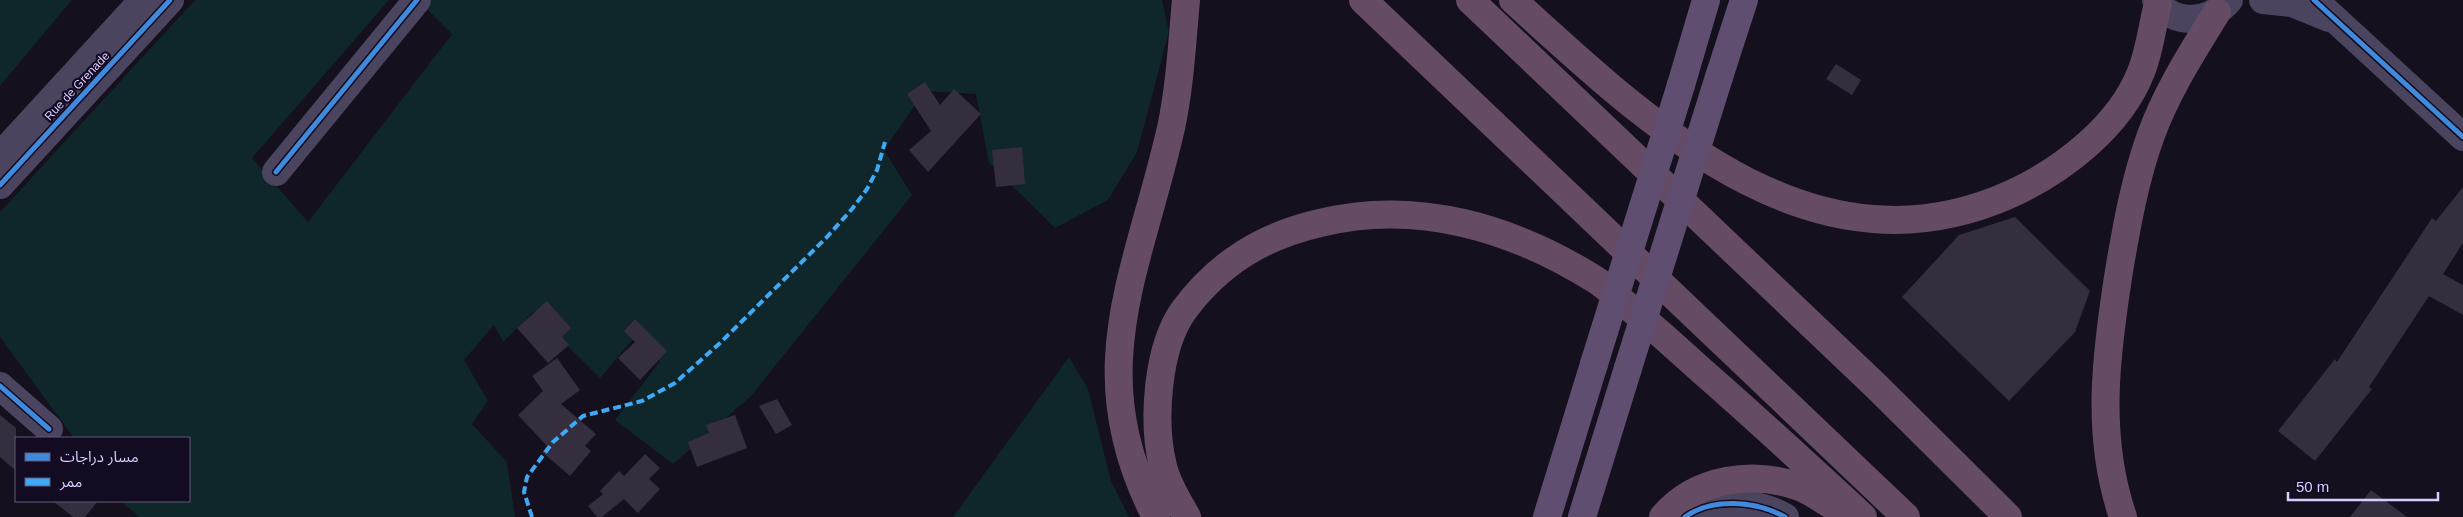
<svg xmlns="http://www.w3.org/2000/svg" width="2463" height="517" font-family="Helvetica,'Noto Sans Arabic',sans-serif">
  <rect width="100%" height="100%" fill="#14101d"/>
  <path fill="#0f262a" d="M0,0h72l-72,86z
    M195,0h194l-137,158 56,64 144,-188 -34,-34h744l7,32 -32,120 -29,48 -53,28 -66,-65 -13,-69 -51,-3 -41,59 28,45 -161,201 -78,68 -58,-44 45,-59 -26,-23 -34,40 -67,-66 -30,30 -9,-17 -30,35 24,41 -16,23 35,38 8,55h-376l-18,-16h68v-63h-115l-74,-101v-125z
    M1069,357l19,32 23,92 18,36h-176z"/>
  <path fill="#342e3f" d="M1836,64l25,16 -9,15 -26,-16z
    M925,82l15,23 14,-16 27,25 -53,58 -19,-22 22,-19 -24,-37z
    M1022,147l3,37 -29,3 -4,-37z
    M2463,187v56l-20,31 20,11v30l-34,-19 -60,91 3,2 -57,72 -37,-30 57,-72 2,3 95,-144 4,3z
    M2015,217l75,74 -15,41 -66,69 -107,-104 57,-62z
    M547,301l24,27 -9,9 7,8 -21,18 -31,-35z
    M635,319l32,32 -27,29 -22,-22 17,-16 -11,-11z
    M557,358l23,32 -19,14 35,30 -11,12 6,5 -21,25 -28,-24 5,-6 -29,-31 25,-24 -11,-15z
    M777,399l15,26 -16,9 -17,-28z
    M0,415l16,13v43l-16,-14z
    M735,415l12,33 -50,19 -9,-25 21,-9 -3,-8z
    M645,454l15,14 -11,11 11,10 -22,24 -14,-14 -22,18h-5l-9,-11 15,-12 -3,-3 19,-20 5,5z
    M2371,490l36,27h-57z
    M53,501h45l-13,16h-12z"/>
  <g fill="none" stroke-linecap="round" stroke-linejoin="round">
    <path stroke="#4a445e" stroke-width="28" d="M2156,0c17,27 54,23 73,0
      M2263,0l29,3 37,15
      M2314,0l149,137
      M0,156l143,-156
      M276,172l141,-172
      M0,185l170,-185
      M0,386l49,43
      M1685,517c28,-20 71,-16 100,0"/>
    <path stroke="#5f4e6f" stroke-width="28" d="M1719,77l25,-77
      M1681,85l25,-85
      M1547,517l47,-153
      M1582,517l46,-149"/>
    <path stroke="#654b63" stroke-width="28" d="M1363,0l543,517
      M1470,0l406,386 132,131
      M1513,0c136,124 300,283 498,194 52,-24 109,-68 130,-122 9,-22 11,-46 17,-68
      M1156,517c-76,-146 -18,-244 15,-389 9,-42 11,-85 15,-128
      M1187,517c-9,-16 -20,-33 -24,-51 -11,-44 -6,-119 21,-156 35,-47 79,-74 136,-87 97,-24 193,5 276,57 11,7 21,18 32,26 25,21 50,43 74,65 55,48 108,97 161,146
      M1663,517c33,-39 90,-47 137,-30 14,6 27,16 40,23
      M2123,517c-28,-82 -17,-163 -4,-246 8,-47 16,-92 32,-136 16,-44 42,-84 66,-123"/>
    <path stroke="#5f4e6f" stroke-width="28" d="M1594,364l87,-279
      M1628,368l91,-291"/>
    <path stroke="#3fa9f5" stroke-width="4" stroke-dasharray="8 4" stroke-linecap="butt" d="M532,517l-8,-25 3,-15 26,-35 30,-26 59,-15 33,-18 44,-39 108,-107 25,-28 15,-20 10,-19 8,-28"/>
    <g stroke="#130b22" stroke-width="8">
      <path id="cycleway" d="M2314,0l149,137
        M276,172l141,-172
        M0,185l170,-185
        M0,386l49,43
        M1685,517c28,-20 71,-16 100,0"/>
    </g>
    <use href="#cycleway" stroke="#408adc" stroke-width="5"/>
  </g>
  <g text-anchor="middle" stroke-width="4.5" stroke-linejoin="round" paint-order="stroke">
    <g font-size="12" fill="#daccff" stroke="#130b22">
      <text transform="translate(77 86) rotate(-47)" y="4">Rue de Grenade</text>
    </g>
  </g>
  <rect x="15" y="437" width="175" height="65" fill="#130b22" stroke="#63587a"/>
  <rect x="25" y="453" width="25" height="8" fill="#408adc" stroke="#63587a"/>
  <text x="60" y="462" font-size="15" fill="#daccff">مسار دراجات</text>
  <rect x="25" y="478" width="25" height="8" fill="#3fa9f5" stroke="#63587a"/>
  <text x="60" y="487" font-size="15" fill="#daccff">ممر</text>
  <path d="M2288 492v8h150v-8" fill="none" stroke="#daccff" stroke-width="2.5"/>
  <text x="2296" y="492" font-size="15" fill="#daccff" stroke="#130b22" stroke-width="4" paint-order="stroke">50 m</text>
</svg>
